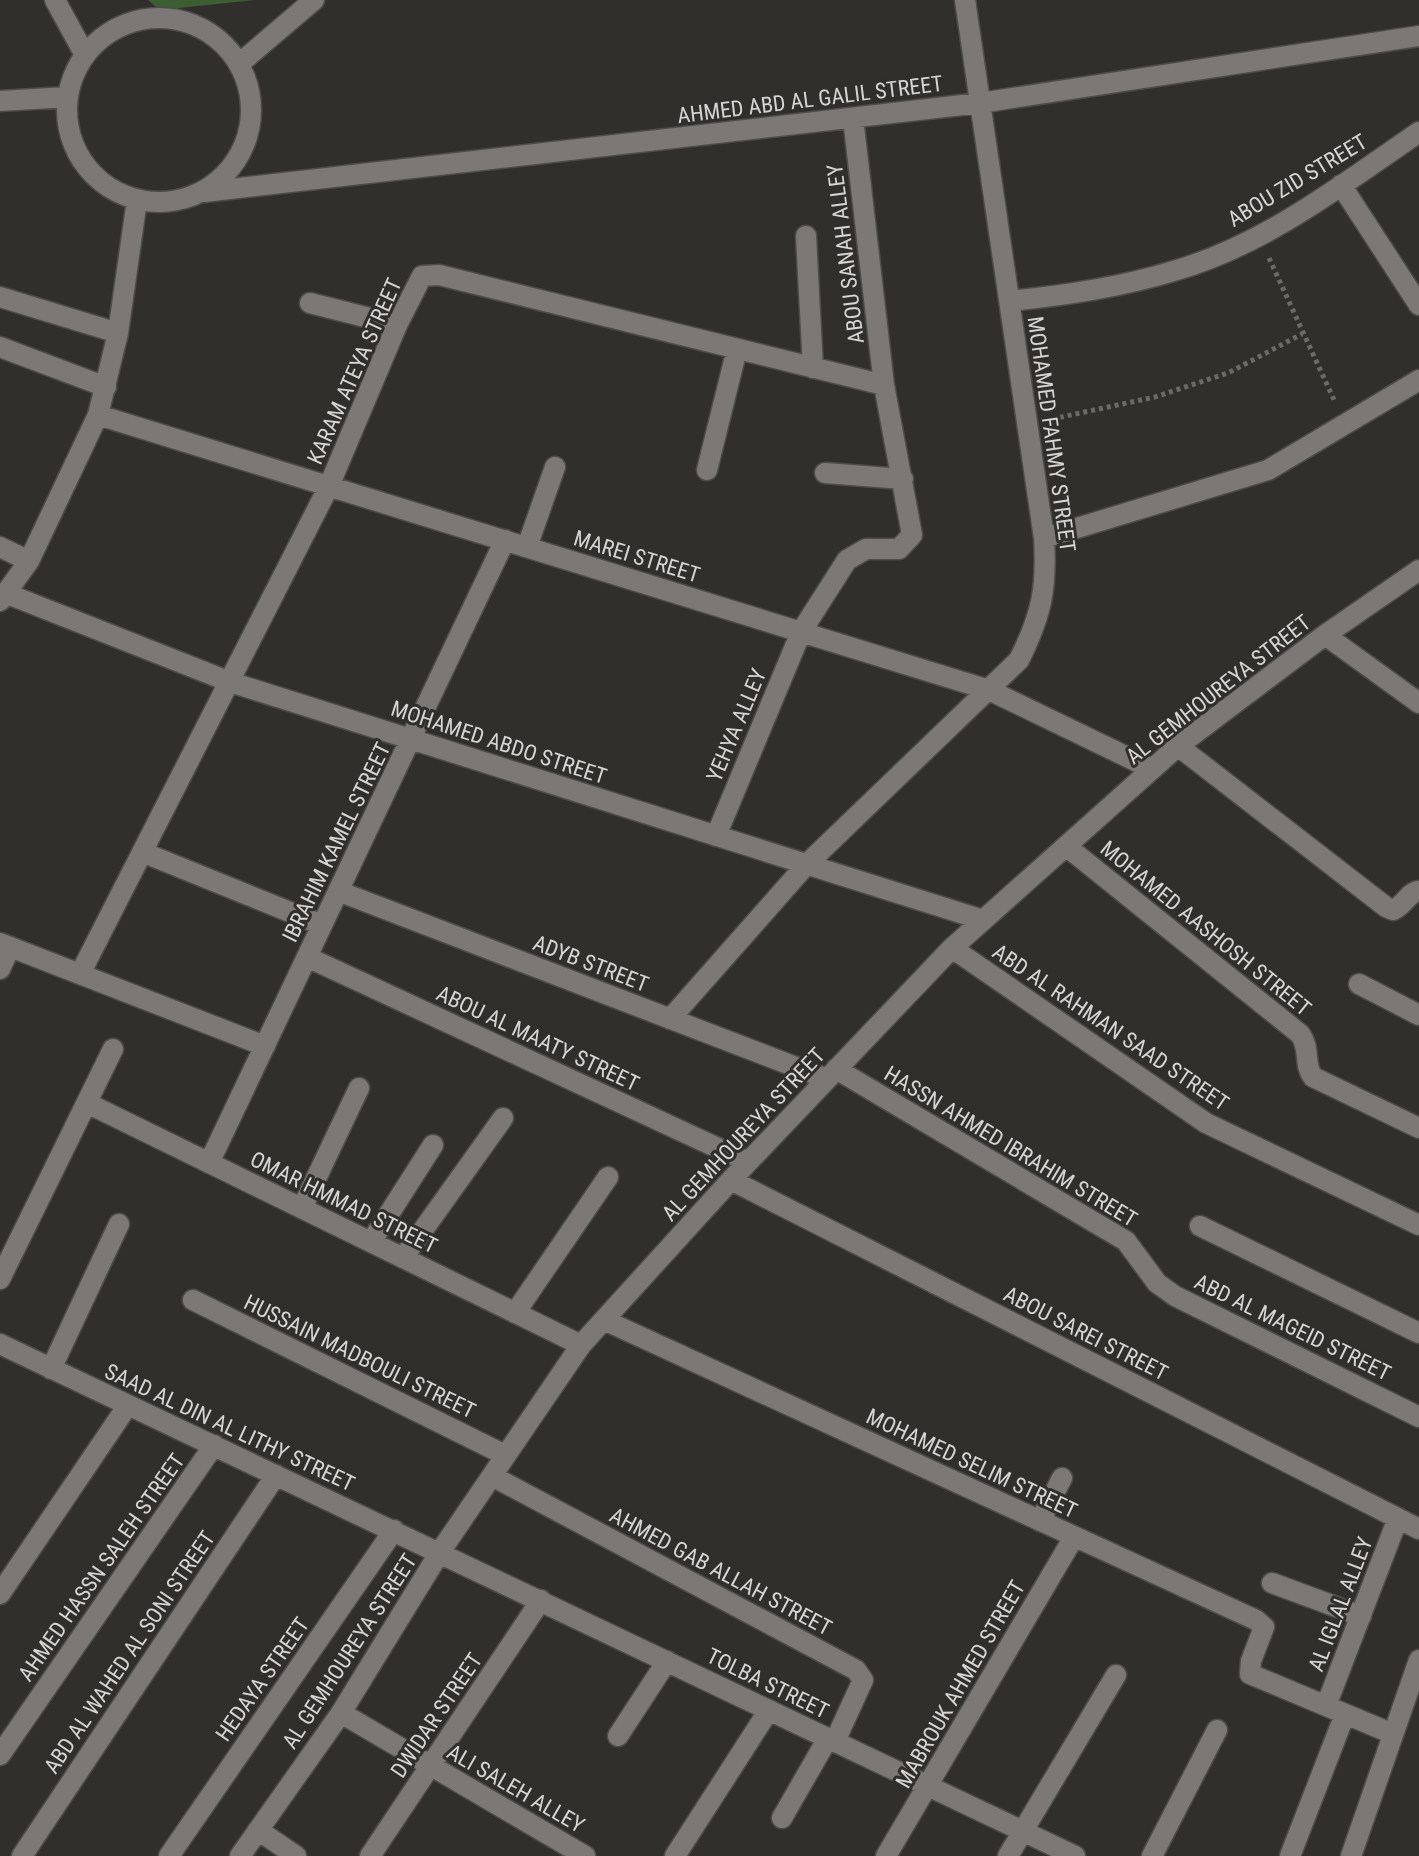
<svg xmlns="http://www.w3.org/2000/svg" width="1419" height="1856" font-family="'Roboto Condensed',sans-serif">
  <rect width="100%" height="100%" fill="#312f2c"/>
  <path fill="#3c5e32" d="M148,0h107l-95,10z"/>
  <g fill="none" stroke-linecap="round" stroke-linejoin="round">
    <g stroke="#4e4c4a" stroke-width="23">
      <path id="minor" d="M55,0l30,55
        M67 110a92 92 0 1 1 184 0a92 92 0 1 1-184 0Z
        M239,64l75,-64
        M0,101l67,-4
        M853,118l31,267
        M1341,185l78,120
        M204,192l776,-89 439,-67
        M806,236l7,132
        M0,297l118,36
        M1010,301c57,-6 112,-14 167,-31 89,-26 166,-86 242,-138
        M310,303l87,22
        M0,347l106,40
        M98,415l891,275 163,79
        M707,470l30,-121
        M825,473l78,6
        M1044,538l224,-68 151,-90
        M0,547l29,14
        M527,547l28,-80
        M5,593l225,89 753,238
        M0,601l29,-40 69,-146 20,-82 19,-133
        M1325,635l94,68
        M1178,746l208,161 7,3c11,-4 15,-18 26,-19
        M1066,846l234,188c11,15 3,30 13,43l106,51
        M142,852l180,73
        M338,891l489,188
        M0,943l265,103
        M952,948l254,175 213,102
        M307,957l441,205
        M0,969l10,-22
        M80,974l249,-488 68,-161 25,-49 17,-1 445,110 28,150 -13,14h-33l-19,11 -46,72 -85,204
        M1359,984l60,31
        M670,1019l136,-154 213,-205c23,-46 28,-72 25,-122l-79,-538
        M836,1069l290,172 31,42 18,13 244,121
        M87,1103l494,242
        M209,1163l296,-623
        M731,1180l688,349
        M302,1208l57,-120
        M1200,1226l219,107
        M371,1242l62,-97
        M403,1258l100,-140
        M0,1279l113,-230
        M193,1300l312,155
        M515,1313l93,-136
        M604,1320l652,300 8,7 -13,34 -1,13 143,60
        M0,1344l1075,512
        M51,1369l68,-145
        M492,1476l364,194 7,10 -28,61
        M1040,1521l22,-43
        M1272,1583l89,33
        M0,1594l128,-189
        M1326,1706l72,-188
        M341,1713l244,143
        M618,1736l49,-75
        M0,1755l214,-310
        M782,1818l46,-80
        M258,1830l38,26
        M22,1856l254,-381
        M169,1856l225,-326
        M240,1856l101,-143 99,-161 141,-207 150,-165 221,-232 226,-202 147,-111 94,-65
        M370,1856l171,-256
        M675,1856l94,-146
        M886,1856l188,-319
        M1008,1856l108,-181
        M1152,1856l65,-126
        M1290,1856l55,-142
        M1351,1856l68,-196"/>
    </g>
    <path stroke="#6c6a68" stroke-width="5" stroke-dasharray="4 4" stroke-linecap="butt" d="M1269,258l66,144
      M1052,419l103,-22 73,-24 74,-39"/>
    <use href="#minor" stroke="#7b7876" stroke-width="20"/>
  </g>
  <g text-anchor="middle" stroke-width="6" stroke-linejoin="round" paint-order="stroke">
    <g font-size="22" fill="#d7d5d4" stroke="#312f2c">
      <text transform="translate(810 99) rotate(-7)" y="8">AHMED ABD AL GALIL STREET</text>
      <text transform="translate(1297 180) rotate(-31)" y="8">ABOU ZID STREET</text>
      <text transform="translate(845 254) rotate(-97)" y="8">ABOU SANAH ALLEY</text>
      <text transform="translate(354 371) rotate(-66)" y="8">KARAM ATEYA STREET</text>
      <text transform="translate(1052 434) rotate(82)" y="8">MOHAMED FAHMY STREET</text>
      <text transform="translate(637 556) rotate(17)" y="8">MAREI STREET</text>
      <text transform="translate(1218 689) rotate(-38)" y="8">AL GEMHOUREYA STREET</text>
      <text transform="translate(736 725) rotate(-67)" y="8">YEHYA ALLEY</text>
      <text transform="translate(499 742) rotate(18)" y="8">MOHAMED ABDO STREET</text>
      <text transform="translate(336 842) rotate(-64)" y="8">IBRAHIM KAMEL STREET</text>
      <text transform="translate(1206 928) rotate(39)" y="8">MOHAMED AASHOSH STREET</text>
      <text transform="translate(591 963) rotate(21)" y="8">ADYB STREET</text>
      <text transform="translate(1111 1027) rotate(34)" y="8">ABD AL RAHMAN SAAD STREET</text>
      <text transform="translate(538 1038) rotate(25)" y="8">ABOU AL MAATY STREET</text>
      <text transform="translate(743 1134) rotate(-47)" y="8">AL GEMHOUREYA STREET</text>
      <text transform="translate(1011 1146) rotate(31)" y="8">HASSN AHMED IBRAHIM STREET</text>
      <text transform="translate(344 1202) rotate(26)" y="8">OMAR HMMAD STREET</text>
      <text transform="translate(1293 1327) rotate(26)" y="8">ABD AL MAGEID STREET</text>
      <text transform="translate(1086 1333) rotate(27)" y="8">ABOU SAREI STREET</text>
      <text transform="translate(360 1356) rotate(26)" y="8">HUSSAIN MADBOULI STREET</text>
      <text transform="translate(230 1427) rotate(25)" y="8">SAAD AL DIN AL LITHY STREET</text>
      <text transform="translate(972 1463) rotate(25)" y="8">MOHAMED SELIM STREET</text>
      <text transform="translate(101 1567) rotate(-55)" y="8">AHMED HASSN SALEH STREET</text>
      <text transform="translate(721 1571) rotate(28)" y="8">AHMED GAB ALLAH STREET</text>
      <text transform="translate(1340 1604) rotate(-69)" y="8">AL IGLAL ALLEY</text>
      <text transform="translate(349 1651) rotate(-57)" y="8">AL GEMHOUREYA STREET</text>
      <text transform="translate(129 1652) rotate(-56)" y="8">ABD AL WAHED AL SONI STREET</text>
      <text transform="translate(262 1679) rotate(-55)" y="8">HEDAYA STREET</text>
      <text transform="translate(768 1683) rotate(26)" y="8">TOLBA STREET</text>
      <text transform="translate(960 1684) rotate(-60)" y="8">MABROUK AHMED STREET</text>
      <text transform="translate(436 1715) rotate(-56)" y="8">DWIDAR STREET</text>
      <text transform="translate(516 1788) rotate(30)" y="8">ALI SALEH ALLEY</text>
    </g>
  </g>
</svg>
